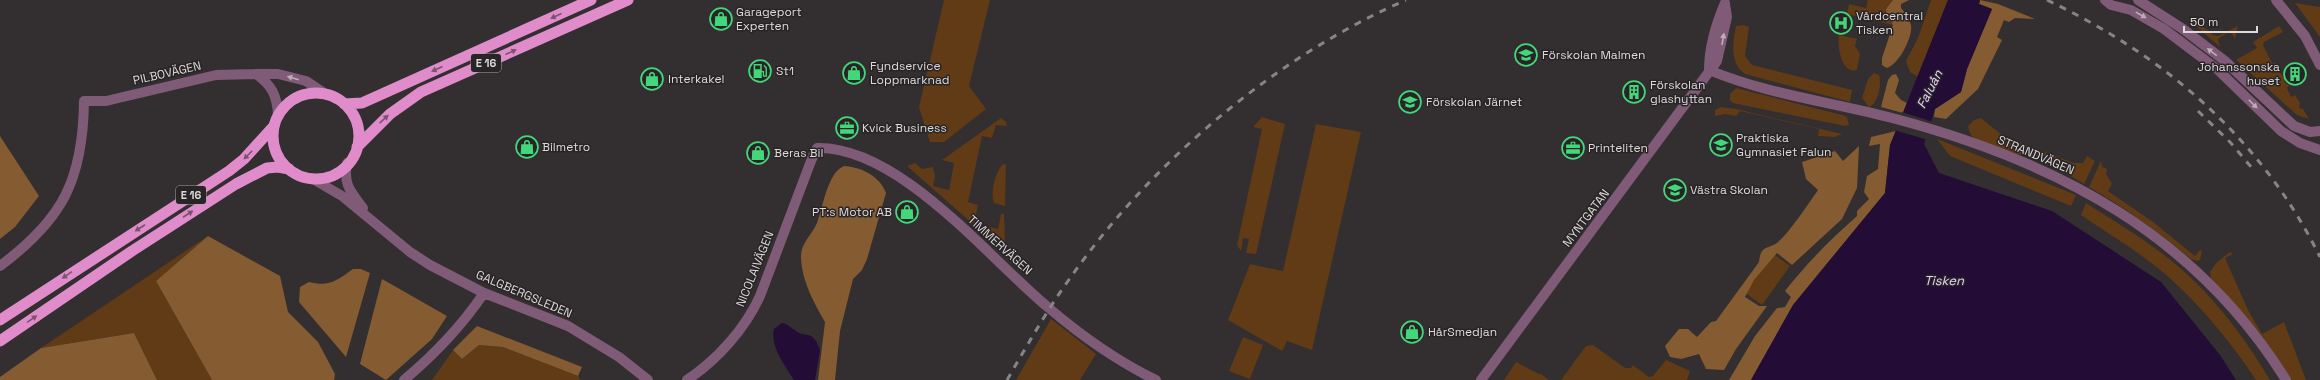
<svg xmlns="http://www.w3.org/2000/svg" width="2320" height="380" font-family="'Space Grotesk',sans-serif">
  <rect width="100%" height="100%" fill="#332e2f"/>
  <path fill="#603b15" d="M944,0h46l-21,86 17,23 -42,33h-14l-11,-35z
    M1868,0h41l-8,4v4c4,5 8,10 10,17 2,11 -15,46 -27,42l-2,-6 11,-36 -46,-11 2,-10 17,4z
    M1931,0h17l-30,77 -8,-5 -4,-11 12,-23z
    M2295,3l25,4v30z
    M2194,19l19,16 5,1 20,-10 -3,13 -5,-8 -12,8 2,8 -31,-27z
    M1743,25l6,2 -4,29 7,9 100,25 -2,12 -105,-28c-16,-11 -12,-31 -9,-48z
    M2279,26l4,6 -19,10 -1,3 9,18h5l-2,3 9,12 1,5 4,2 -2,3 4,9 4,-2 5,8 -1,5 4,1 6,10 -12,-4 -61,-55 21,-12 -4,-6z
    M1839,35l18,4 -2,7 5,8 -3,16c-16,5 -20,-25 -18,-35z
    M1874,73l5,2c3,9 -1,29 -10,32l-7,-9 6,-19z
    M1736,88l106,27 5,2 2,8 -4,1 -112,-23 -3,-3v-6z
    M1721,107l15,2 106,25 -7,3 -17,-1 1,-7 -79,-18 -4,5 -11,-2 -10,2v-6z
    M1262,117l23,7 -29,130 -10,-1 3,-14 -6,-1 -2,13 -4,-6 25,-116 -9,-2z
    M1001,118l5,4 1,4 -11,-1 -4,13 -10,-2 -14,66 10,3 -4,19 24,5 3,-15h3l1,28 -1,3 -5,2 -92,-81 8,-3 7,6 11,-2 2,10 -2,9 16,4 5,-27 -12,-3z
    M1981,118l22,18 70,27h10l4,-7 8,5 -11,23c-15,-9 -29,-19 -46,-25 -14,-4 -59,-13 -67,-24 -1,-2 -2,-6 -3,-9l6,-6z
    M1316,124l45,8 -49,218 -25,-9 -5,10 -54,-31 22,-56 33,7z
    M1937,139l139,56 -5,11 -121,-50z
    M2101,161l1,6 5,2 -1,5 6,10 -4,7 45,31 42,34 5,-6 2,1 -2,9 -3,1 -6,-2c-33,-27 -65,-51 -102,-72z
    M1006,164l-1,42 -11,-3c-4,-9 1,-30 8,-38z
    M2086,203c36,23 74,45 104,74 32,30 58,66 80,103h-14c-26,-40 -68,-90 -106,-118 -22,-17 -46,-31 -69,-47z
    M208,236l-52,45 56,99h-55l-23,-47 -93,15z
    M2230,252l3,2 -8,4 23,52 14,24 22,-12 22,58h-15l-30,-45 -50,-57 -1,-6 7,-10z
    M1772,253l18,13 -28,39 -18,-13z
    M1051,319l45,35 -16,26h-64z
    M1243,337l20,8 -13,34 -21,-8z
    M479,345l24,2 75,29 3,4h-149l21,-30 9,9z
    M1593,345l32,23h6l2,-3 16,12 4,-1 13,-16 24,11 -3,9h-126l25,-34z
    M1516,362l23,12h2l8,6h-45z"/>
  <path fill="#855b32" d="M1893,0h16l-8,4v4c4,5 8,10 10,17 2,12 -12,39 -24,43l-5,-3v-7l11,-33 -2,-5 -4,1 -1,-12z
    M1980,0l18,4 37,15 -20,-1 -6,4 -5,-2 -7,17 5,3 -24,49 -32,30 -12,-2 1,-8 26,-17 6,-23 25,-60 -13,-5z
    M1896,74l3,6 -4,13 6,7 6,3 -4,10 -22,-6 7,-27 4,-5z
    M1896,131l-6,14 -5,48 -92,112 -42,75h-22l26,-44 22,-28 8,-1 6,-10 -6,-6c22,-28 45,-51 72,-75v-5l12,-12 -5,-7 3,-16 11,-7 2,-25 -11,2 2,-9z
    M0,136l39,60 -24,31 -15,12z
    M1859,146l-2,42 -15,31 -50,46 -15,-12 -23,27 -9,17 14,9h8l-31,43 -12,21 -18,-1 -7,-15 -18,5 -11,-2 -5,-11 14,-17h9l9,8 14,-15 5,-1 43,-59c2,-18 9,-12 19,-20 11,-9 31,-39 40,-52l-12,-11 -4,-17 33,-11 8,10z
    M844,166c17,1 36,10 42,27l-19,66 -5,11 -9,9 -13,52 -5,49h-17l7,-58c-11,-19 -23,-41 -24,-63 -1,-16 10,-22 16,-36 6,-15 10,-50 27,-57z
    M208,236l72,40 8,36 30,30 17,32 -1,6h-122l-56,-99z
    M353,269h8l9,4 -24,84 -47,-55 1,-15 9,-5c20,5 27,-1 44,-13z
    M382,279l65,37 -15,23 -46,41 -26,-16z
    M477,326l105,41 -4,9 -75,-29 -24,-2 -17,14 -9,-9z
    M134,333l23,47h-157v-3l41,-29z"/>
  <path fill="#230c36" d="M1948,0h32l-1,4 13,5 -25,60 -6,23 -26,17 -11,35 15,29 113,38 109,71 59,73 16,25h-485l42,-75 92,-112 5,-48z
    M782,323c6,1 9,5 14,8 11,8 16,-3 24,19l-5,30h-21c-9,-15 -24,-33 -20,-51z"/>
  <path fill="#332e2f" d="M1902,112l31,10 -5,18 -34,-10z"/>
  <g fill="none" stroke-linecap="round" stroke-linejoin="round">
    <path stroke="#805b77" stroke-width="10" d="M2105,0l6,5 20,5 33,19 53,40 64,62 19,12 20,7
      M2138,0l45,29 42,32 69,65 16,6 10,-1
      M2276,0l29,36 15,29
      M1709,70c60,25 124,32 187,49 161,43 299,115 390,261
      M1709,70c0,-24 7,-46 16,-67
      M256,74c16,11 21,22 22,41
      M347,163c-4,22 4,29 16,45
      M313,179l29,17 68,56 20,13 54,28 84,33 51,31 29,23
      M0,266c63,-47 83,-86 84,-165h22l110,-26 40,-1h22l28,7 21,14
      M404,380c31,-26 57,-53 80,-87
      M687,380c30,-20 58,-51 73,-84l51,-135 6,-13c83,-2 173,112 233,161 33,28 67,52 106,71
      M1481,380l236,-319 10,-44 -2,-13"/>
    <path stroke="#e08ccb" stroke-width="11" d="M273 136a43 43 0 1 1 86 0a43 43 0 1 1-86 0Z
      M344,104l18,-1 229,-103
      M357,147l33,-33 31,-22 207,-92
      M0,320l229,-149 15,-12 30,-33
      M0,341l132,-90 104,-67 31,-16 11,-1 11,2"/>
    <path stroke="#888485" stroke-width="3" stroke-dasharray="7 7" stroke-linecap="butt" d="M2047,0c118,56 215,139 273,257
      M2198,111l32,31 22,26
      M1007,380c21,-36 41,-72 66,-106 81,-114 204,-218 333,-274"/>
  </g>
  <defs><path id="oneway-solid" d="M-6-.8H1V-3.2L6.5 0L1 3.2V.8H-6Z"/></defs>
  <g fill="#bcaeb8">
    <use href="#oneway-solid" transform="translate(2141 15) rotate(29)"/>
    <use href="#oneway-solid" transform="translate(1723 39) rotate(-80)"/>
    <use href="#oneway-solid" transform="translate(2212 52) rotate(-142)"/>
    <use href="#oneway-solid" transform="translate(293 78) rotate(-164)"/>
    <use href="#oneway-solid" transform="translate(2253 104) rotate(45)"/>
  </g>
  <g fill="#7b5370">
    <use href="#oneway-solid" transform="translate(556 16) rotate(156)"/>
    <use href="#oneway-solid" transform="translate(511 52) rotate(-24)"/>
    <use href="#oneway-solid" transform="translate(437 69) rotate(156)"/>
    <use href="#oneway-solid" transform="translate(384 119) rotate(-43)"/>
    <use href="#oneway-solid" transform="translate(248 155) rotate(135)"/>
    <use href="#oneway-solid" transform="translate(188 214) rotate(-33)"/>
    <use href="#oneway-solid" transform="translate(140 228) rotate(147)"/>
    <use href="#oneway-solid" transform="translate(67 275) rotate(146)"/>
    <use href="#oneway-solid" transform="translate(32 319) rotate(-35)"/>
  </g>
  <defs>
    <g id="shop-ring" transform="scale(1.15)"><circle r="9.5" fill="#292425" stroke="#43d77b" stroke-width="1.5"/><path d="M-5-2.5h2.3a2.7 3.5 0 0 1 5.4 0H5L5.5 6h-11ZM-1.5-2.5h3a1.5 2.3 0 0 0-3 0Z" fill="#43d77b"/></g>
    <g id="hospital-ring" transform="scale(1.15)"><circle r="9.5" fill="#292425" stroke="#43d77b" stroke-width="1.5"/><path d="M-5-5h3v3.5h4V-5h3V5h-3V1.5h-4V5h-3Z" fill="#43d77b"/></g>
    <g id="school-ring" transform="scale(1.15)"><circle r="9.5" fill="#292425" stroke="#43d77b" stroke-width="1.5"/><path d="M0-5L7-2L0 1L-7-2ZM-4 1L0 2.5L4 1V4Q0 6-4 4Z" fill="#43d77b"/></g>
    <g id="fuel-ring" transform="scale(1.15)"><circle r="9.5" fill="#292425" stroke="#43d77b" stroke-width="1.5"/><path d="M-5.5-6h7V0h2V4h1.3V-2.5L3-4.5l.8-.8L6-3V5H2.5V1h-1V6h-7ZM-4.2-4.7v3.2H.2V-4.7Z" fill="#43d77b"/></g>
    <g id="building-ring" transform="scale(1.15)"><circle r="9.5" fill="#292425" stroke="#43d77b" stroke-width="1.5"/><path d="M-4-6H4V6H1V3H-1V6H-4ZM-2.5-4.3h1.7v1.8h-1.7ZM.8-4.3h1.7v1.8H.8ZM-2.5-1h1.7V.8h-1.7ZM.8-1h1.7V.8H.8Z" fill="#43d77b"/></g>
    <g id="office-ring" transform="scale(1.15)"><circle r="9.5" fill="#292425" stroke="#43d77b" stroke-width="1.5"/><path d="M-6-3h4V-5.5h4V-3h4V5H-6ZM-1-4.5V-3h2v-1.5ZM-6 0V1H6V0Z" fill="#43d77b"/></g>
  </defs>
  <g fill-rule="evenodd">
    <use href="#shop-ring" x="721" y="19"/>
    <use href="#hospital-ring" x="1841" y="23"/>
    <use href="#school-ring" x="1526" y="55"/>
    <use href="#fuel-ring" x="760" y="71"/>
    <use href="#shop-ring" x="854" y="73"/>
    <use href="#building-ring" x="2295" y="74"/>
    <use href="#shop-ring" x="652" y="79"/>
    <use href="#building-ring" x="1634" y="92"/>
    <use href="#school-ring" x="1410" y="102"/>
    <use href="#office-ring" x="847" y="128"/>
    <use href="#school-ring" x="1721" y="145"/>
    <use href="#shop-ring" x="527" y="147"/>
    <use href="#office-ring" x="1573" y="148"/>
    <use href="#shop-ring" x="758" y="153"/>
    <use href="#school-ring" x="1675" y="190"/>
    <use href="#shop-ring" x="907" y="212"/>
    <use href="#shop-ring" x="1412" y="332"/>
  </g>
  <g text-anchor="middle" stroke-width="3" stroke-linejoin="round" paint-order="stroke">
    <g fill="#292425" stroke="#a7a3a4" stroke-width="1">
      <rect x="471" y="54" width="30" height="18" rx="3"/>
      <rect x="176" y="186" width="30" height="18" rx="3"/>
    </g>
    <g font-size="11" font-weight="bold" fill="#dddadb">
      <text x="486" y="67">E 16</text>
      <text x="191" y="199">E 16</text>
    </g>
    <g font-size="12" fill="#dddadb" stroke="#292425" text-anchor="start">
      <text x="736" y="16">Garageport<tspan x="736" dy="14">Experten</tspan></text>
      <text x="1856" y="20">Vårdcentral<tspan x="1856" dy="14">Tisken</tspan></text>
      <text x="1542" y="59">Förskolan Malmen</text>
      <text x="870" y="70">Fyndservice<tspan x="870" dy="14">Loppmarknad</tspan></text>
      <text x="2280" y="71" text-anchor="end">Johanssonska<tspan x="2280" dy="14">huset</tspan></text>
      <text x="776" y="75">St1</text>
      <text x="668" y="83">Interkakel</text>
      <text x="1650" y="89">Förskolan<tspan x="1650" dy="14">glashyttan</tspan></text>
      <text x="1426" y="106">Förskolan Järnet</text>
      <text x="862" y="132">Kvick Business</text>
      <text x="1736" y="142">Praktiska<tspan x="1736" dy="14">Gymnasiet Falun</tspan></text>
      <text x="542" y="151">Bilmetro</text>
      <text x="1588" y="152">Printeliten</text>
      <text x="774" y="157">Beras Bil</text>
      <text x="1690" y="194">Västra Skolan</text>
      <text x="892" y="216" text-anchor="end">PT:s Motor AB</text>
      <text x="1428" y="336">HårSmedjan</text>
    </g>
    <g font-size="12" fill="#dddadb" stroke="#292425">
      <text transform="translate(167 73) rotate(-13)" y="4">PILBOVÄGEN</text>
      <text transform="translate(2036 155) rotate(23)" y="4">STRANDVÄGEN</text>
      <text transform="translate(1586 218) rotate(-53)" y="4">MYNTGATAN</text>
      <text transform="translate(1000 245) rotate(42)" y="4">TIMMERVÄGEN</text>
      <text transform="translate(755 269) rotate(-68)" y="4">NICOLAIVÄGEN</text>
      <text transform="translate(524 294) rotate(23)" y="4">GALGBERGSLEDEN</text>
    </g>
    <g font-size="13" font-style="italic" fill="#e6d0fe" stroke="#292425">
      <text transform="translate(1929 89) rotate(-63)" y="5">Faluån</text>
      <text x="1944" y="285">Tisken</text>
    </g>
  </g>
  <path d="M2184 26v6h73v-6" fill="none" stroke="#dddadb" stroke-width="2"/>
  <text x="2190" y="26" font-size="12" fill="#dddadb" stroke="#292425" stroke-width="3" paint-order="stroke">50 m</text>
</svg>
